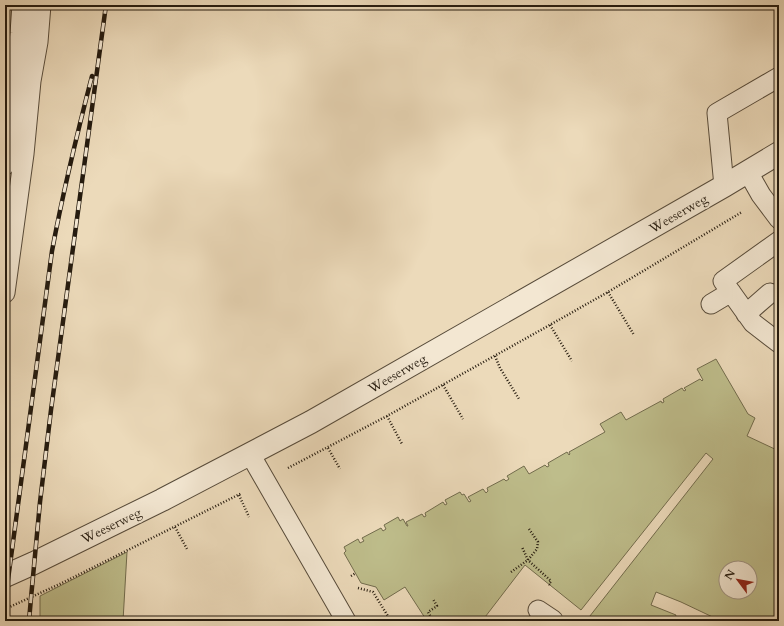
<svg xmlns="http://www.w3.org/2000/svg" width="784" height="626" font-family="Cardo,serif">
  <rect width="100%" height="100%" fill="#ecdaba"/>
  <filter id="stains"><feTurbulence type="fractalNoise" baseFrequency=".005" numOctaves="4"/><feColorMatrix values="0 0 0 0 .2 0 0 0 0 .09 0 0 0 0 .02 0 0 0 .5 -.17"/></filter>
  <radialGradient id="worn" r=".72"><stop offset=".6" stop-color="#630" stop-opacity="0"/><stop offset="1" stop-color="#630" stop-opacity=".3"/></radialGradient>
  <path fill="#bebd8b" stroke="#726c4d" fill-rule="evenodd" d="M716,359l32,55 7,4 -8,18 32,15v159l-6,11h-52l-40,-19 -25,-10 -5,13 25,10 -2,6h-88l127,-162 -7,-6 -125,157 -56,-45 -43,56h-55l-22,-34 -21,13 -8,-13 -15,-4 -17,-30 2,-2 -2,-4 14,-8 2,4 4,-2 -2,-3 19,-10 2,3 3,-2 -2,-4 14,-8 2,4 3,-2 4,7h1l-2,-4 16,-8 2,3 2,-1 -1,-3 18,-11 2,3 2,-1 -2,-4 15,-8 2,3 2,-1 5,8 2,-1 -3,-4 15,-8 3,4 2,-2 -1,-3 17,-9 2,2 3,-2 -2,-3 17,-10 5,8 16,-9 2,2 2,-1 -1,-3 19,-11 2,3 1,-1 -1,-2 36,-20 -5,-8 21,-12 5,8 35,-19 1,2 2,-1 -1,-3 19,-11 2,3 2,-1 -2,-2 16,-9 2,2 1,-1 -6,-11zM726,568h24v24h-24z
    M127,552l-4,69h-83v-25z"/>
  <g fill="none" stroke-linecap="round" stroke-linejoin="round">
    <g stroke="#574b3a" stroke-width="21">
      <path id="service" d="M5,165l15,-132 2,-28
        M748,172l13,23 18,24
        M724,186l-7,-73 62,-36
        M779,241l-56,40 30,42 26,20
        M5,293l19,-139 7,-73 7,-39 3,-37
        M711,304l20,-12
        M746,314l24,-21
        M250,454l96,167
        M538,610l15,10"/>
    </g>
    <g stroke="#574b3a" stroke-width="24">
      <path id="minor" d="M5,576l29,-13 128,-63 149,-78 413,-236 55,-33"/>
    </g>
    <path stroke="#251b0f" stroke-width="2.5" stroke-dasharray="1 2" stroke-linecap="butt" d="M608,292l26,43
      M550,325l22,36
      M495,356l5,12 19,31
      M443,385l20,34
      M387,416l15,28
      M328,448l12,21
      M288,468l99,-52 161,-90 60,-34 134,-80
      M239,495l10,22
      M175,527l12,22
      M529,529l9,13 -1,7 -9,11 23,21 -2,3 1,1
      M511,572l17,-12 -6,-13
      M351,576l5,-3
      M358,588l15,4 18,29
      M5,609l55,-25 182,-91
      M433,621l-5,-9 9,-6 -4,-7"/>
    <use href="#service" stroke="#f3e7d2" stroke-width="19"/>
    <use href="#minor" stroke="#f3e7d2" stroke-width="22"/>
    <g stroke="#251b0f" stroke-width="4.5">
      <path id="rail" d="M5,602l47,-351c11,-59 25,-117 40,-175
        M29,621l2,-23 9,-96 11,-92 55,-405"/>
    </g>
    <use href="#rail" stroke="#f3e7d2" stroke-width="3" stroke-dasharray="9" stroke-linecap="butt"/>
  </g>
  <g text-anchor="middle" stroke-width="3.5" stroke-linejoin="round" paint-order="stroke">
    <g font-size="13" fill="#251b0f" stroke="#f3e7d2">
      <text transform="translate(678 213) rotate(-30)" y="5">Weeserweg</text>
      <text transform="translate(397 373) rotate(-30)" y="5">Weeserweg</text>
      <text transform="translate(111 525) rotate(-26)" y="5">Weeserweg</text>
    </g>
  </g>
  <rect width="784" height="626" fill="none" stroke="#ecdaba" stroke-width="20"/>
  <rect x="6" y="6" width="772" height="614" fill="none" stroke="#251b0f" stroke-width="2"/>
  <rect x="10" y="10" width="764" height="606" fill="none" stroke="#251b0f"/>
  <g transform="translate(738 580) rotate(302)"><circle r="19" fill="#f3e7d2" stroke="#a19584"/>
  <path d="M0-3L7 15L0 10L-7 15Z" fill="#8f2418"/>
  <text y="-6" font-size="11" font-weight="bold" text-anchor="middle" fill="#251b0f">N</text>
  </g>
  <rect width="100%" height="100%" filter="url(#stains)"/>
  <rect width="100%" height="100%" fill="url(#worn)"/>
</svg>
